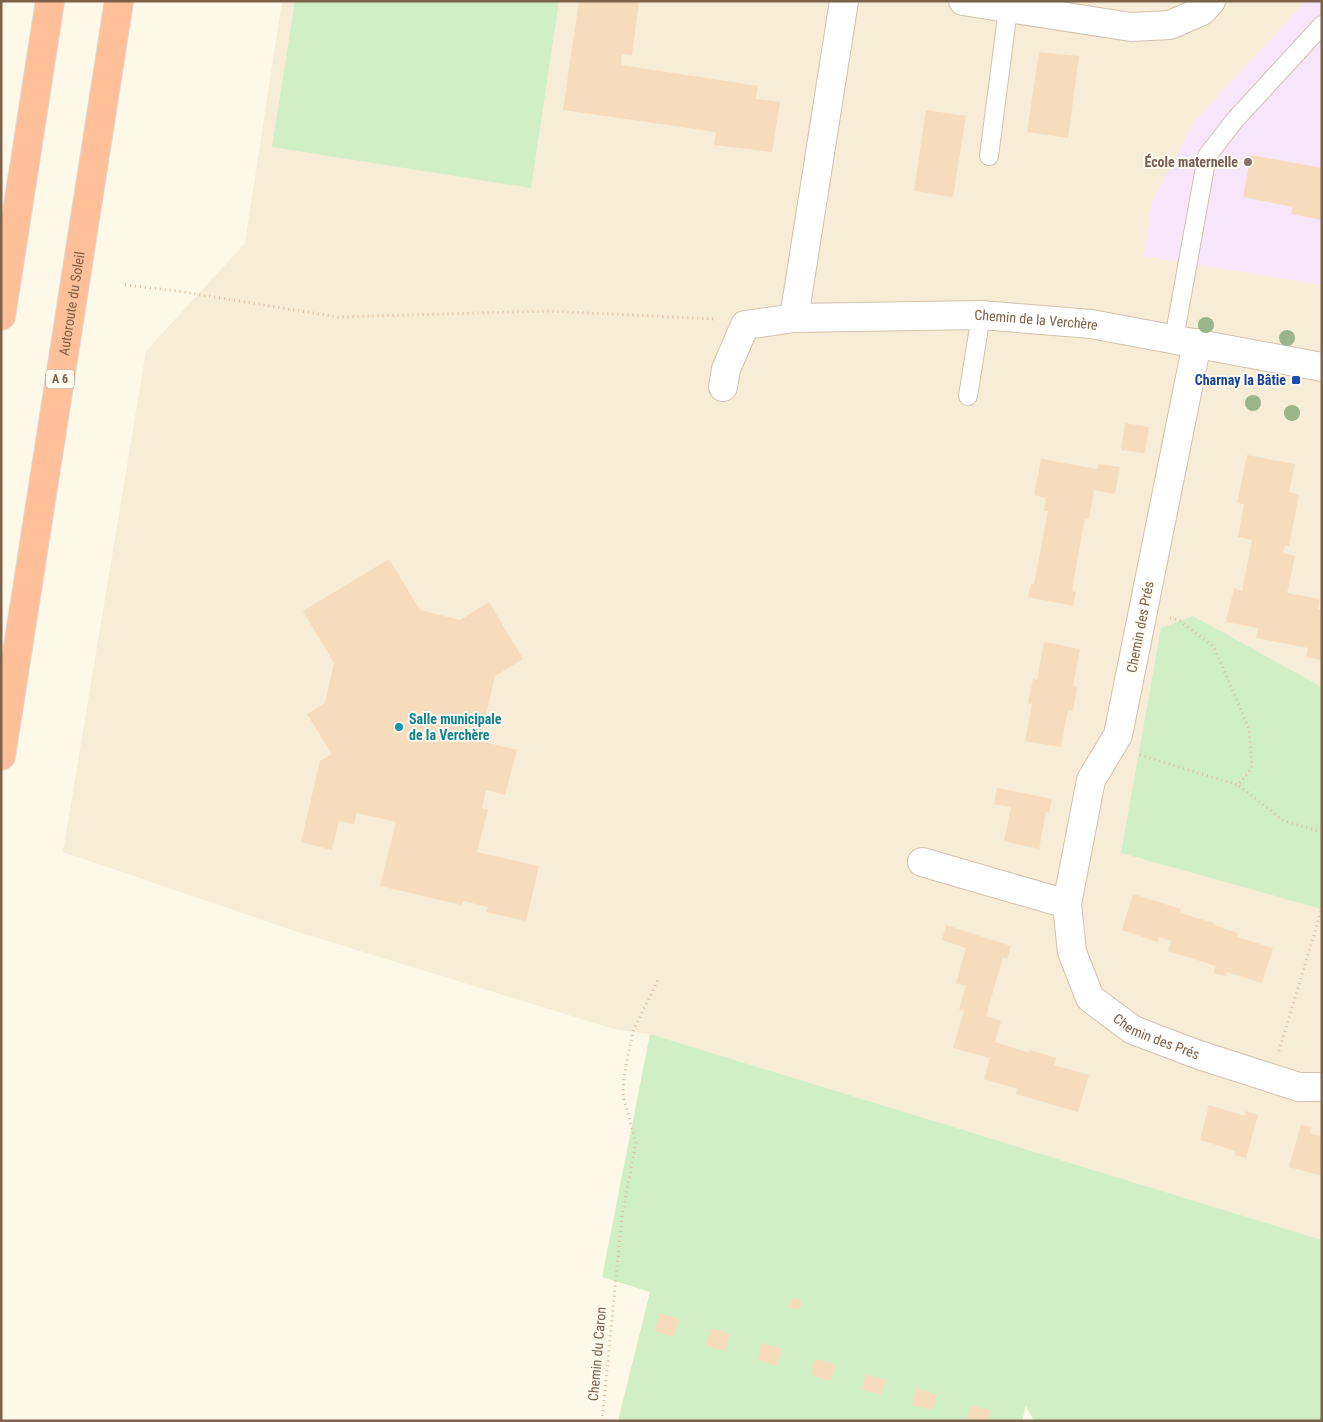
<svg xmlns="http://www.w3.org/2000/svg" width="1323" height="1422" font-family="'Roboto Condensed',sans-serif">
  <rect width="100%" height="100%" fill="#fef8e8"/>
  <path fill="#f7ecd6" d="M282,1h1040v1239l-672,-206 -36,-5 -319,-98 -232,-79 83,-501 99,-108z"/>
  <path fill="#f6e5fb" d="M1306,1h16v284l-178,-29 8,-54 43,-81z"/>
  <path fill="#d1efc4" d="M295,1h264l-28,187 -259,-41z
    M1193,616l129,71v222l-201,-56 40,-225z
    M650,1034l672,206v181h-288l-8,-15 -4,15h-404l32,-129 -48,-15z"/>
  <path fill="#f7dbbd" d="M579,1h60l-7,54 -10,-1 -1,11 137,21 -2,13 24,3 -8,50 -58,-7 2,-13 -153,-22z
    M1039,52l40,4 -11,82 -41,-6z
    M926,110l40,6 -13,81 -39,-6z
    M1251,155l71,13v52l-31,-6 2,-7 -50,-10z
    M1125,423l24,4 -4,26 -24,-3z
    M1247,455l48,9 -6,28 10,3 -10,51 -4,-1 -2,8 12,3 -8,37 32,6 -1,10 4,1v50l-16,-3 2,-9 -52,-10 2,-10 -32,-6 8,-34 8,3 10,-51 -14,-3 6,-33 -7,-1z
    M1041,459l56,10 2,-5 21,3 -5,27 -21,-4 -5,29 -4,-1 -7,37 -6,36 4,1 -3,14 -45,-9 3,-13h3l14,-73h-4l2,-13 -12,-3z
    M389,559l31,51 40,10 29,-18 34,57 -28,17 -15,65 37,9 -12,45 -19,-5 -4,18 6,2 -11,42 62,14 -13,55 -40,-9 2,-5 -25,-6 -1,4 -82,-19 16,-64 -39,-9 -3,11 -15,-3 -7,29 -31,-8 19,-81 12,-7 -25,-40 18,-11 9,-40 -31,-52z
    M1044,642l36,7 -7,37 4,1 -4,24 -5,-1 -7,37 -36,-6 7,-37 -4,-1 5,-24 4,1z
    M997,788l55,11 -3,14 -3,-1 -7,37 -35,-8 7,-34 -17,-3z
    M1133,894l48,15 -1,4 34,10v2l24,8 -1,4 36,11 -11,35 -35,-11 -1,4 -13,-3 3,-7 -48,-15 3,-10 -12,-4 -1,5 -36,-12z
    M946,925l65,21 -4,13 -4,-2 -17,59 15,5 -6,21 35,11v-3l26,8 -2,7 35,10 -11,37 -62,-18 2,-5 -34,-10 6,-21 -37,-10 11,-37 -5,-2 7,-23 -10,-3 10,-35 -24,-8z
    M1209,1105l36,11 1,-5 12,4 -12,43 -12,-3 2,-4 -36,-11z
    M1301,1125l11,2 -2,6 12,4v39l-33,-9z
    M791,1298l11,3 -3,9 -11,-3z
    M660,1313l19,6 -5,18 -19,-6z
    M711,1328l19,6 -5,17 -19,-5z
    M762,1343l20,6 -5,17 -20,-6z
    M815,1359l21,6 -6,16 -19,-6z
    M866,1374l20,6 -5,15 -19,-5z
    M916,1388l21,7 -5,15 -20,-5z
    M971,1405l20,5 -3,11h-21z"/>
  <g fill="none" stroke-linecap="round" stroke-linejoin="round">
    <g stroke="#d3c1ac" stroke-width="20">
      <path id="lane" d="M989,156l20,-155
        M1174,339l33,-183 27,-35 88,-96
        M968,396l13,-81"/>
    </g>
    <g stroke="#d3c1ac" stroke-width="30">
      <g id="street">
        <path d="M963,1l168,26 39,-2 32,-14 9,-10"/>
        <path d="M794,318l50,-317"/>
        <path id="s1" d="M1197,343l-79,392 -27,45 -24,124 5,48 18,46 43,32 66,25 100,32h23"/>
        <path id="s2" d="M723,387l3,-18 19,-44 49,-7 187,-3 110,9 231,43"/>
        <path d="M922,862l145,42"/>
      </g>
    </g>
    <g stroke="#ddd6cf" stroke-width="30">
      <g id="highway">
        <path d="M1,316l49,-315"/>
        <path id="s3" d="M1,756l118,-755"/>
      </g>
    </g>
    <path stroke="#ddbe9f" stroke-width="3" stroke-dasharray="1 4" stroke-linecap="butt" d="M125,285l52,6 161,26 210,-6 167,8
      M1170,618l10,3 34,26 35,82 3,39 -14,17 46,36 38,11
      M1140,755l98,30
      M1279,1051l43,-143
      M602,1421l20,-205 14,-73 -13,-47 1,-20 9,-45 25,-51"/>
    <use href="#lane" stroke="#fff" stroke-width="18"/>
    <use href="#street" stroke="#fff" stroke-width="28"/>
    <use href="#highway" stroke="#ffbf99" stroke-width="28"/>
  </g>
  <g fill="#99b589">
    <circle cx="1206" cy="325" r="8"/>
    <circle cx="1287" cy="338" r="8"/>
    <circle cx="1253" cy="403" r="8"/>
    <circle cx="1292" cy="413" r="8"/>
  </g>
  <circle fill="#8d6e63" stroke="#fffbf1" stroke-width="2" cx="1248" cy="162" r="5"/>
  <rect fill="#1a4fb4" stroke="#fffbf1" stroke-width="2" x="1291" y="375" width="10" height="10" rx="2.5"/>
  <circle fill="#0f9aa8" stroke="#fffbf1" stroke-width="2" cx="399" cy="727" r="5"/>
  <g text-anchor="middle" stroke-width="4" stroke-linejoin="round" paint-order="stroke">
    <rect fill="#fffbf1" stroke="#a48f7b" stroke-width="1" x="46" y="369.5" width="28" height="19" rx="4"/>
    <g font-size="12" font-weight="bold" fill="#7d6148">
      <text x="60" y="383">A 6</text>
    </g>
    <g font-size="14" font-weight="bold" fill="#785e54" stroke="#fffbf1" text-anchor="end">
      <text x="1238" y="167">École maternelle</text>
    </g>
    <g font-size="14" fill="#7d6148" stroke="#fffbf1">
      <text dy="5" stroke="none"><textPath href="#s3" startOffset="458">Autoroute du Soleil</textPath></text>
      <text dy="5" stroke="none"><textPath href="#s2" startOffset="358">Chemin de la Verchère</textPath></text>
      <text transform="translate(1140 627) rotate(-79)" y="5">Chemin des Prés</text>
      <text dy="5" stroke="none"><textPath href="#s1" startOffset="754">Chemin des Prés</textPath></text>
      <text transform="translate(597 1354) rotate(-85)" y="5">Chemin du Caron</text>
    </g>
    <g font-size="14" font-weight="bold" fill="#164399" stroke="#fffbf1" text-anchor="end">
      <text x="1286" y="385">Charnay la Bâtie</text>
    </g>
    <g font-size="14" font-weight="bold" fill="#0d838f" stroke="#fffbf1" text-anchor="start">
      <text x="409" y="724">Salle municipale<tspan x="409" dy="16">de la Verchère</tspan></text>
    </g>
  </g>
  <rect width="1323" height="1422" fill="none" stroke="#7d6148" stroke-width="5"/>
</svg>
